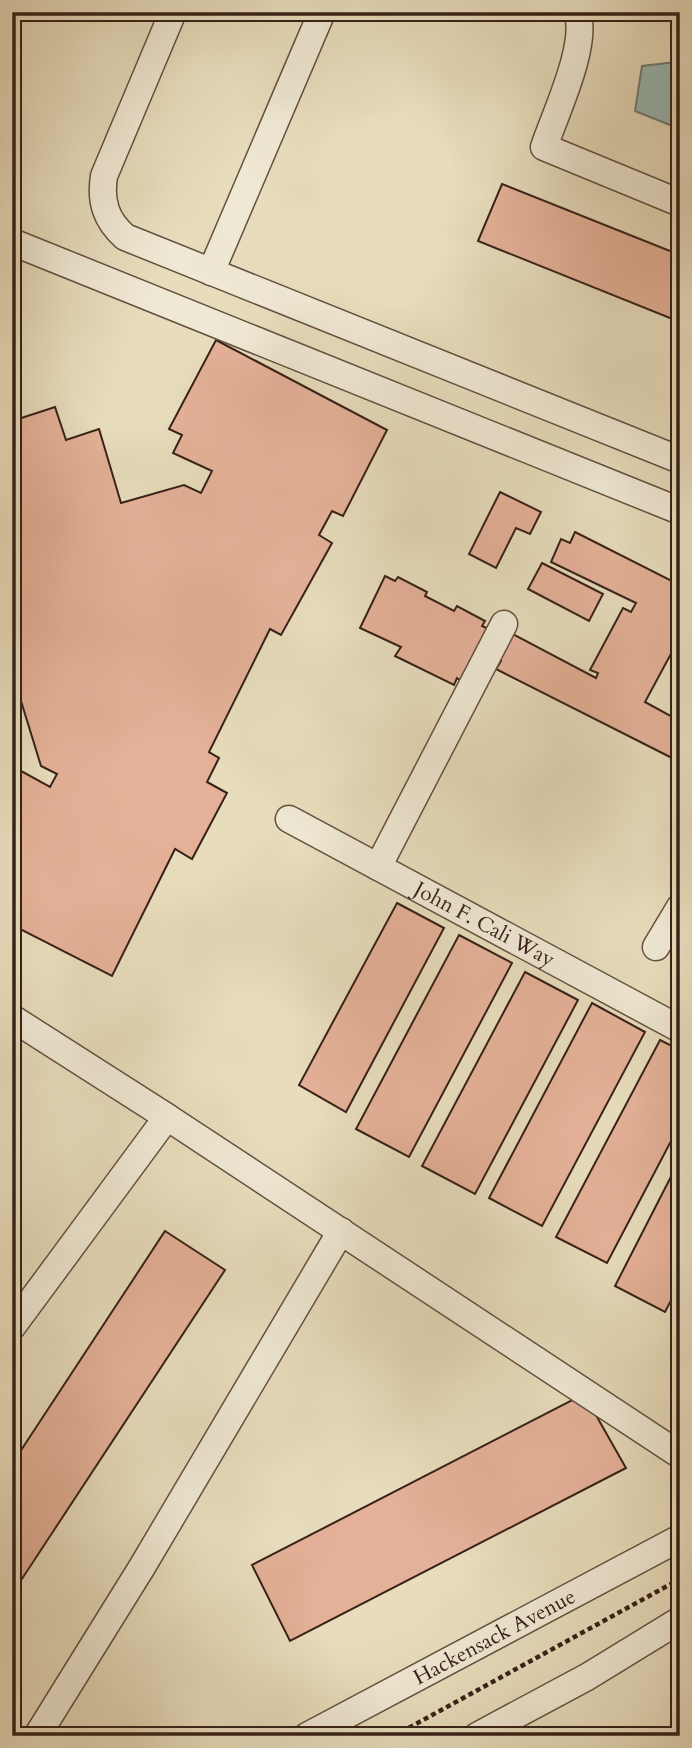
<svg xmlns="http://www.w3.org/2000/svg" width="692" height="1748" font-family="Cardo,serif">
  <rect width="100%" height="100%" fill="#e7dcbc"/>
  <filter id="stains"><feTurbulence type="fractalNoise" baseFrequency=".00286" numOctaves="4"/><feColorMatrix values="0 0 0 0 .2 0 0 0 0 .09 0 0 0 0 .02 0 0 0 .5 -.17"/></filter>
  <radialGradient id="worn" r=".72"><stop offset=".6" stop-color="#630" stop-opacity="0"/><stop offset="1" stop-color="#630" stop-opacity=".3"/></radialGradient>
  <path fill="#98bab7" stroke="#717d77" stroke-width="2" d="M676,62l4,2v65l-45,-18 7,-45z"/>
  <path fill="#e4b198" stroke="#372118" stroke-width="2" d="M502,184l178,71v67l-202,-81z
    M216,340l171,90 -44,86 -11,-5 -13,24 13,8 -51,92 -11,-6 -61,123 10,6 -12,24 20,11 -35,66 -17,-10 -63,127 -100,-51v-159l38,21 7,-13 -16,-8 -20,-65 -9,3v-283l43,-14 11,33 33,-11 22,74 63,-18 17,8 11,-22 -39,-18 9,-18 -13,-6z
    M500,492l41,20 -11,22 -14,-6 -20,40 -27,-14z
    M575,532l105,53v52l-35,65 35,19v41l-184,-93 5,-8 -3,-1 13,-27 85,45 2,-5 -8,-3 33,-62 8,4 5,-9 -85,-41 10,-23 9,4z
    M542,563l61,31 -14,27 -61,-32z
    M385,576l10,5 3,-4 29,15 -2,4 29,15 3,-5 28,15 -3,5 7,3 -28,52 -4,-3 -3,7 -59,-29 6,-9 -41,-19z
    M397,903l47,25 -98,184 -47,-27z
    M459,935l53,28 -103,194 -53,-28z
    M525,972l53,28 -103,194 -53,-28z
    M592,1003l53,29 -103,194 -53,-28z
    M660,1040l20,10v74l-73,139 -51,-26z
    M680,1159v124l-15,29 -50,-26z
    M165,1231l60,39 -213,324v-130z
    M680,1318v18l-8,-4z
    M584,1394l42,74 -336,173 -38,-76z"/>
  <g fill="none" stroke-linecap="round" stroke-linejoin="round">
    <g stroke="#635041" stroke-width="29">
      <g id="minor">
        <path d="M173,12l-69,164c-4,26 2,44 21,61l555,223"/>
        <path d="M577,12c12,32 -22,102 -33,135l136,56"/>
        <path d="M12,242l668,269"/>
        <path d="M211,272l111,-260"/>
        <path id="s1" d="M289,819l391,210"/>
        <path d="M378,867l126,-243"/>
        <path d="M656,947l24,-40"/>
        <path d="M12,1018l155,99 -155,210"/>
        <path d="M167,1117l513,338"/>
        <path d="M37,1736l105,-169 199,-336"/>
        <path id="s2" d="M307,1736l373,-198"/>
        <path d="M477,1736l110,-59 93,-57"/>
      </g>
    </g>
    <path stroke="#372118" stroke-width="4.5" stroke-dasharray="5 3.5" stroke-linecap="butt" d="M394,1736l286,-157"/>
    <use href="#minor" stroke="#efe8d3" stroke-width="26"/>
  </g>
  <g text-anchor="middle" stroke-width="7" stroke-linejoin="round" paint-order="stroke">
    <g font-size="21" fill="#372118" stroke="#efe8d3">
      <text dy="7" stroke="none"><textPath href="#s1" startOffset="222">John F. Cali Way</textPath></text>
      <text dy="7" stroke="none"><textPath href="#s2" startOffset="212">Hackensack Avenue</textPath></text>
    </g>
  </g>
  <rect width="692" height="1748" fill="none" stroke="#e7dcbc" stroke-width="42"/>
  <rect x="14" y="14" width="664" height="1720" fill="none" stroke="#372118" stroke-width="3.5"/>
  <rect x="21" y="21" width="650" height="1706" fill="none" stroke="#372118" stroke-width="2"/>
  <rect width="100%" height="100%" filter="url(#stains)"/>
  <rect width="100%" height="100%" fill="url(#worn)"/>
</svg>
